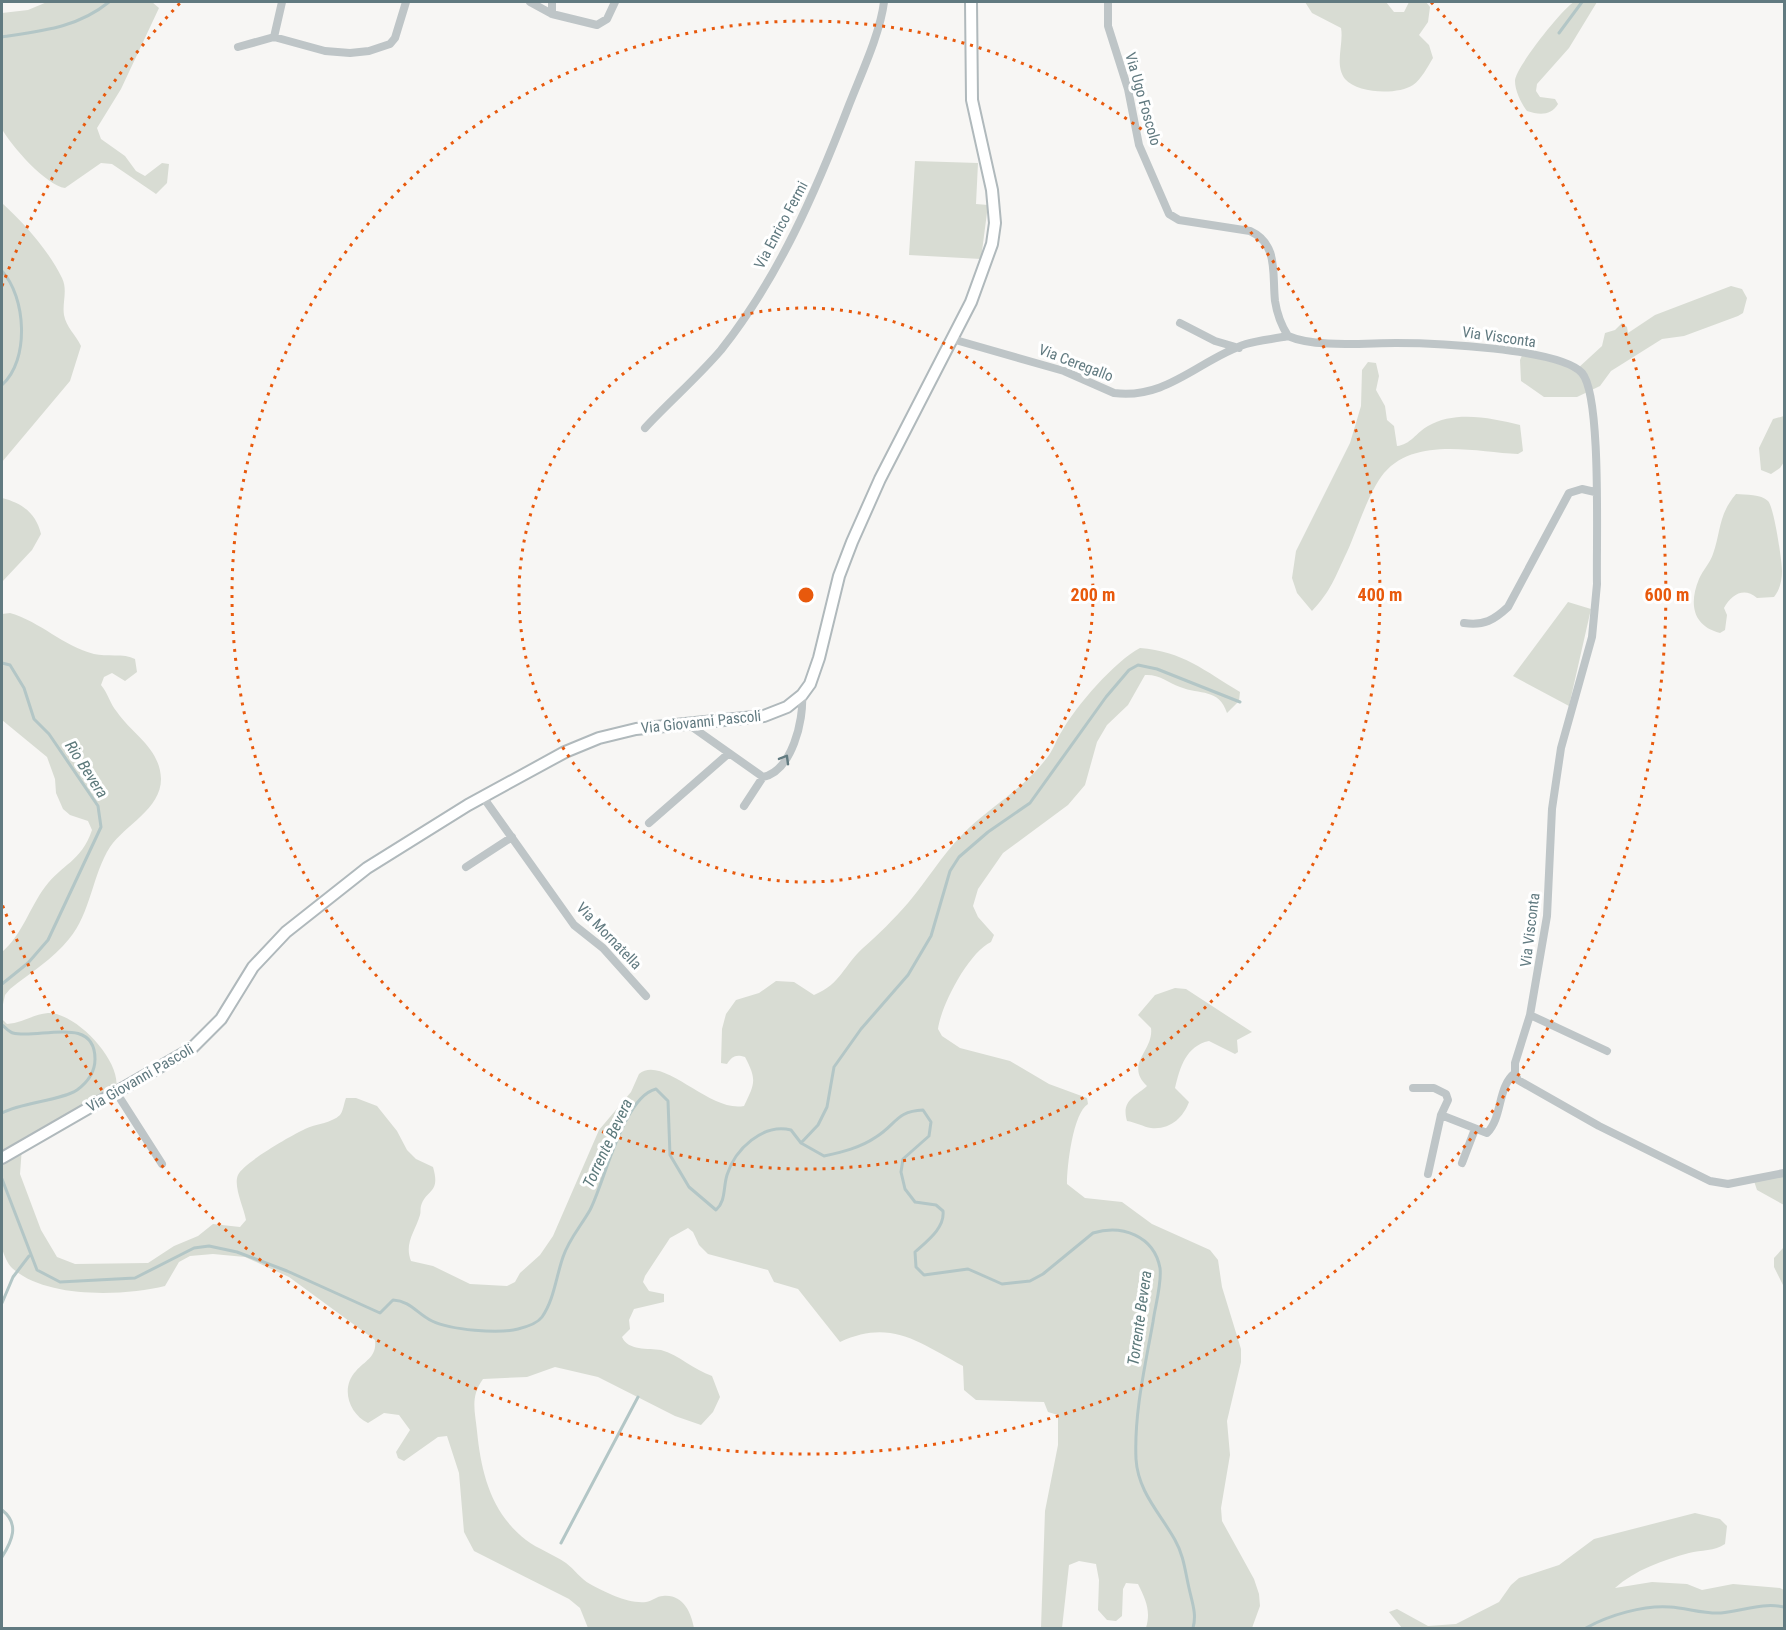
<svg xmlns="http://www.w3.org/2000/svg" width="1786" height="1630" font-family="'Roboto Condensed',sans-serif">
  <rect width="100%" height="100%" fill="#f7f6f4"/>
  <path fill="#d8dcd3" d="M47,2h105l7,6 -38,81 -24,39 4,11 24,17 11,15 9,5 17,-13 7,1 -2,19 -11,11 -44,-30 -11,-1 -36,25c-18,-2 -54,-42 -63,-59 -2,-9 -1,-98 0,-116l26,-3z
    M1305,2h81l8,10h10l5,-10h17l4,5 -2,15 -9,13 10,10 4,13c-5,8 -12,22 -20,27 -15,10 -55,9 -68,-6 -11,-14 -1,-35 -4,-51l-29,-15z
    M1574,2h23l-28,46 -32,36 -1,7 4,6 15,2 3,5c-7,12 -19,11 -31,7 -6,-8 -12,-20 -12,-30 0,-13 47,-72 59,-79z
    M915,161l63,2 -2,41 12,1 -7,54 -72,-4z
    M2,203c22,20 47,48 60,75 6,12 0,25 2,37 2,12 12,20 17,31l-11,35 -68,81z
    M1731,286l11,3 5,9 -4,15 -5,3 -54,20 -22,3 -51,32 -11,15 -23,11h-33l-23,-16 -1,-21 3,-7 54,16 25,-23 3,-13 10,-3 7,-7 5,4 1,6 27,-18z
    M1368,362l8,1 3,13 -3,14 9,16 2,14 7,6 3,20c13,-1 20,-14 31,-20 27,-16 64,-8 92,-1l3,26 -5,3c-43,-2 -107,-19 -137,23 -14,20 -24,53 -34,75 -12,25 -16,39 -35,59l-15,-18 -5,-15 4,-27 54,-108 11,-37 1,-36z
    M1784,416v46l-4,6 -9,6 -10,-4 -2,-22 14,-29z
    M1736,494c10,1 25,0 32,7 6,6 14,60 14,70 0,9 -2,19 -8,26l-17,1c-13,-11 -25,-4 -33,10l3,7 -2,15 -5,3c-28,-7 -31,-30 -21,-54 4,-9 11,-16 14,-25 8,-22 5,-39 23,-60z
    M2,498c20,5 34,15 39,36l-9,16 -30,32z
    M1568,602l23,7 -22,97 -56,-30z
    M10,613c31,9 53,33 84,41 12,3 30,-1 41,5l2,13 -12,9 -13,-8 -8,4 -3,8c7,8 9,19 16,27 16,23 43,36 44,67 0,30 -36,46 -51,68 -18,28 -19,66 -41,92 -16,20 -39,34 -59,50l-5,6 -3,14v-57c20,-17 28,-45 43,-65 17,-23 36,-25 47,-57l-4,-9 -18,-6 -7,-6 -7,-16 -1,-14 -8,-22 -45,-37v-106z
    M1140,648c42,3 65,23 100,44l-1,9 -12,12c-8,-25 -27,-18 -47,-26 -13,-5 -21,-13 -35,-12l-17,30 -21,20 -10,17 -12,43 -17,20 -65,48 -25,36 -5,17 5,11 16,18 -3,7c-22,10 -50,63 -53,87l4,7 18,12 50,13 39,23 38,14 1,6c-15,9 -21,62 -21,80l18,14 37,4 30,22 58,26 8,10 4,27 19,62v13l-14,59 3,34 -9,53 1,13 32,58 5,15 1,12 -8,22h-106c5,-17 0,-28 -8,-44l-12,-1 -3,6 -1,27 -6,5 -9,-1 -9,-10 1,-30 -3,-16 -17,-3 -10,4 -7,63h-21l4,-117 13,-66v-30l-10,-3 -4,-10 -68,-2 -12,-10 -1,-24c-43,-23 -72,-48 -123,-24l-42,-53 -24,-7 -6,-12 -60,-16 -9,-9 -6,-13 -5,-4 -18,10 -25,38 -2,6 6,9 15,3v8l-30,7 -5,11 1,9 -8,8c6,14 26,11 39,13 18,5 33,20 51,26l8,21 -7,15 -12,13 -26,-9 -77,-39 -43,-10 -28,10 -44,2c-13,18 -8,32 -6,52 4,41 14,82 49,109 12,9 27,14 40,23 8,6 15,16 24,21 15,8 38,20 56,18 6,-1 11,-6 17,-6 20,-2 28,16 31,32h-106l-8,-20 -11,-9 -95,-48 -10,-19 -5,-59 -12,-37 -9,1 -34,24 -6,-3 -2,-6 14,-22 -11,-15 -15,-2 -16,10c-19,-9 -28,-35 -12,-52 10,-11 21,-14 19,-31l-86,-63 -44,-20 -32,-3 -23,2 -11,6 -14,24c-41,10 -119,13 -153,-18 -5,-5 -8,-13 -10,-20v-229l5,5c15,-1 27,-10 41,-11 28,-1 74,49 68,75l-94,59 -2,27 21,56 16,27 18,7 73,-1 26,-17 24,-10 15,-12 27,3 6,-7c-2,-12 -13,-34 -8,-45 5,-12 54,-40 67,-46 10,-5 27,-6 35,-14 3,-3 4,-12 6,-17h10l21,8 20,25 10,19 9,9 17,8c8,27 -7,22 -12,39 -1,3 0,6 -1,9 -5,17 -16,28 -9,46l22,5 37,18 37,2 8,-4 5,-9 20,-18 13,-19 46,-106 32,-38 8,-18c24,-20 70,39 105,32 11,-23 13,-26 1,-49 -9,-3 -13,-1 -18,7l-6,-1 1,-34 4,-15 10,-14 23,-7 17,-12 18,1 20,13c27,-11 30,-30 49,-47 15,-13 31,-29 45,-45 19,-22 33,-47 54,-68 28,-29 63,-46 87,-80 5,-7 8,-17 13,-24 14,-25 53,-70 78,-83z
    M1175,988l11,1 66,43 -15,8 1,12 -3,2 -26,-13c-23,5 -29,26 -34,47l14,14c-6,16 -19,28 -38,26 -7,-1 -16,-6 -24,-7 -6,-21 8,-24 20,-35 -23,-22 7,-35 4,-58l-13,-13 17,-20z
    M1784,1173v32l-27,-15 -3,-9z
    M1784,1247v40l-10,-20v-9z
    M1695,1513l25,6 7,7 -2,18c-10,7 -24,6 -36,9 -26,7 -54,17 -74,35l37,-6 35,2 15,6 31,-6 47,4 4,2v38h-382l-13,-16 8,-3 31,17 28,-2 43,-22 12,-17 8,-7 40,-13 35,-26z"/>
  <g fill="none" stroke-linecap="round" stroke-linejoin="round">
    <path stroke="#b3c6c6" stroke-width="3" d="M1559,33l23,-31
      M2,37c39,-6 75,-9 107,-35
      M2,271c24,26 28,89 0,114
      M2,663l8,2 14,23 10,31 15,15 49,72 3,21 -53,113 -20,23 -26,21
      M2,1025c3,2 7,7 11,8 24,7 82,-19 82,26 0,12 -7,23 -18,31 -17,11 -55,12 -75,23
      M801,1143l17,-18 9,-18 7,-40 27,-38 47,-54 23,-39 19,-65 9,-14 29,-25 42,-29 76,-106 23,-27 9,-5 19,4 83,33
      M2,1179l35,91 23,12 75,-4 59,-30 15,-2 28,6 50,19 93,42 13,-13c18,1 24,14 39,21 19,9 66,13 86,8 8,-2 19,-5 24,-12 12,-17 14,-40 21,-60 6,-18 18,-31 27,-47 15,-29 33,-113 66,-121l12,12 2,54 19,32 27,23c10,-9 7,-22 11,-35 8,-26 36,-52 64,-45l10,13 23,13c18,-4 36,-8 52,-19 20,-12 20,-26 47,-27l8,12 -2,14 -26,23 -2,13 4,17 10,13 21,3 7,6c2,17 -16,30 -28,41l1,15 8,8 44,-6 34,15 28,-3 13,-7 50,-41c29,-9 61,3 67,35 2,16 -5,38 -7,54 -8,45 -19,91 -17,137 2,33 24,54 39,81 9,16 10,31 14,48 3,14 8,26 4,40
      M2,1303l11,-26 16,-21
      M2,1510c18,14 10,31 0,47
      M561,1543l77,-146
      M1586,1628c23,-13 58,-23 84,-21 17,1 33,7 51,6 21,-2 42,-11 63,-6"/>
    <g stroke="#b0b9bc" stroke-width="14">
      <path id="secondary" d="M2,1158l189,-109 30,-30 32,-52 33,-35 81,-64 101,-63 97,-53 34,-14 37,-9 128,-13 23,-9 15,-12 8,-11 9,-26 20,-82 13,-34 28,-63 91,-177 21,-58 3,-21 -3,-33 -20,-90 -1,-98"/>
    </g>
    <path stroke="#bec5c7" stroke-width="8" d="M530,2l22,12 45,11 10,-6 8,-17
      M1108,2v24l20,63 11,56 30,69 10,6 71,11c29,13 22,43 25,70 2,13 6,24 13,35
      M552,14v-12
      M274,37l8,-35
      M238,47l36,-10 51,14 25,2 19,-2 21,-7 5,-6 11,-36
      M1180,323l35,18 24,7
      M1288,336c27,12 77,7 108,7 35,0 164,5 186,30 20,23 14,173 15,211l-5,53 -31,111 -9,61 -5,107 -17,99 -15,48v10l3,7 81,46 111,55 18,3 56,-11
      M952,339l112,32 50,22c53,7 86,-34 132,-49 13,-4 28,-5 42,-8
      M645,428c24,-26 53,-51 76,-78 58,-73 95,-159 128,-245 12,-31 31,-71 35,-103
      M1464,623c20,3 30,-3 44,-16l61,-114 13,-4 13,3
      M688,724l75,53c29,-6 41,-57 39,-82
      M483,797l91,128 29,23 43,48
      M744,806l19,-29
      M649,823l79,-69
      M466,867l46,-30
      M1530,1015l77,36
      M1413,1088h21l12,6 2,6 -7,15
      M116,1092l46,72
      M1462,1163l13,-34
      M1428,1174l13,-59 46,18c16,-16 10,-46 28,-60"/>
    <use href="#secondary" stroke="#fff" stroke-width="10"/>
  </g>
  <defs><path id="oneway-chevron" d="M-2-3.5L2.5 0L-2 3.5" fill="none" stroke-width="1.6" stroke-linecap="round" stroke-linejoin="round" transform="scale(1.5)"/></defs>
  <use stroke="#617a80" href="#oneway-chevron" transform="translate(785 759) rotate(-60)"/>
  <g fill="none" stroke="#e8590c" stroke-width="3" stroke-dasharray="3 6">
    <circle cx="806" cy="595" r="287"/>
    <circle cx="806" cy="595" r="574"/>
    <path d="M2 286A861 861 0 0 1 181 2M1431 2A861 861 0 1 1 2 904"/>
  </g>
  <g text-anchor="middle" stroke-width="6" stroke-linejoin="round" paint-order="stroke">
    <g font-size="15" fill="#617a80" stroke="#fff">
      <text transform="translate(1143 99) rotate(74)" y="5">Via Ugo Foscolo</text>
      <text transform="translate(781 225) rotate(-62)" y="5">Via Enrico Fermi</text>
      <text transform="translate(1499 337) rotate(8)" y="5">Via Visconta</text>
      <text transform="translate(1076 363) rotate(21)" y="5">Via Ceregallo</text>
      <text transform="translate(701 722) rotate(-6)" y="5">Via Giovanni Pascoli</text>
      <text transform="translate(1530 930) rotate(-83)" y="5">Via Visconta</text>
      <text transform="translate(609 936) rotate(46)" y="5">Via Mornatella</text>
      <text transform="translate(140 1078) rotate(-30)" y="5">Via Giovanni Pascoli</text>
    </g>
    <g font-size="16" font-style="italic" fill="#5c797b" stroke="#fff">
      <text transform="translate(87 769) rotate(57)" y="6">Rio Bevera</text>
      <text transform="translate(607 1143) rotate(-65)" y="6">Torrente Bevera</text>
      <text transform="translate(1139 1318) rotate(-82)" y="6">Torrente Bevera</text>
    </g>
  </g>
  <circle cx="806" cy="595" r="9" fill="#e8590c" stroke="#fff" stroke-width="3"/>
  <g font-size="18" text-anchor="middle" font-weight="bold" fill="#e8590c" stroke="#fff" stroke-width="6" stroke-linejoin="round" paint-order="stroke">
    <text x="1093" y="601">200 m</text>
    <text x="1380" y="601">400 m</text>
    <text x="1667" y="601">600 m</text>
  </g>
  <rect width="1786" height="1630" fill="none" stroke="#617a80" stroke-width="6"/>
</svg>
